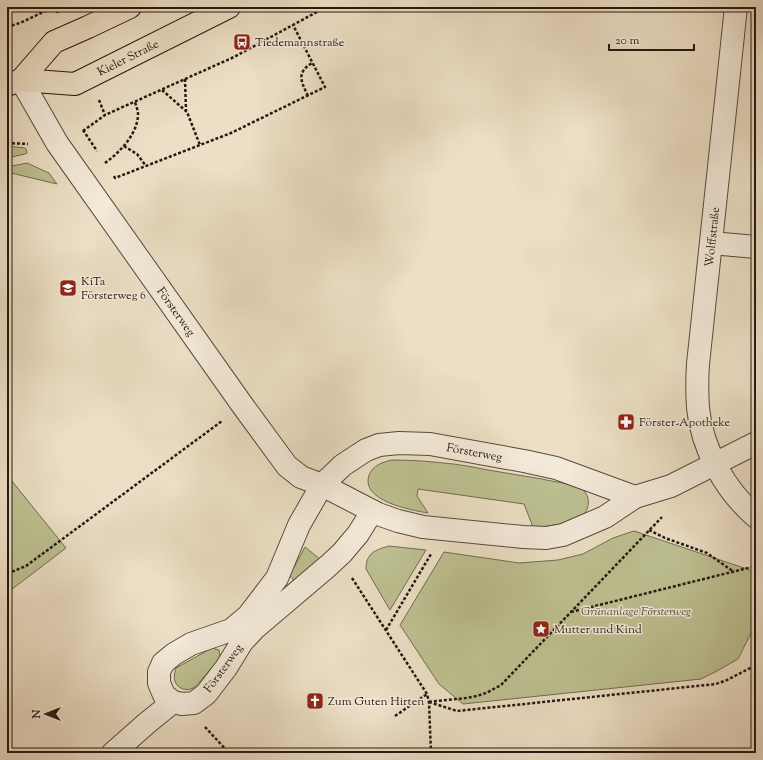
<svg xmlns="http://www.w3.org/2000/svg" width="763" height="760" font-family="'Sorts Mill Goudy',serif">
  <rect width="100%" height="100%" fill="#ecdfc5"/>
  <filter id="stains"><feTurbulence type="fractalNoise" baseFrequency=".005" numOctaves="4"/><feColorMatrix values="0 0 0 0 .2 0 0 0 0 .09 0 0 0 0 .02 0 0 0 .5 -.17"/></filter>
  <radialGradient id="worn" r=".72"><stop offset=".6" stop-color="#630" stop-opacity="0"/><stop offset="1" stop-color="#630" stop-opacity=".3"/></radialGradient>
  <path fill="#bdc091" stroke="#706c52" d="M7,146l18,2 1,1 1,4 -2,1 -18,4z
    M27,163l22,10 8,11 -50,-12v-5z
    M392,460c17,0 34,1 51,3 15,1 30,4 45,7 18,3 36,6 54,9 12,3 28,4 39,10 9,4 10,19 2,26 -3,2 -8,3 -11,5 -13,5 -25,7 -39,7l-9,-23 -106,-15 -1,7 11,17c-17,-3 -68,-12 -59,-38 4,-10 14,-13 23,-15z
    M7,475l59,73 -59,45z
    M634,531l122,41v51l-18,36 -21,12 -16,8 -238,25 -24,-20 -39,-59 44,-73 75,11 39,-3 25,-6 30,-16z
    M389,546l37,4 -36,60 -24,-41c0,-16 9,-19 23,-23z
    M305,547l16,13 -25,19 -2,1c-3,-2 -4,-4 -3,-7z
    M212,648l7,2 1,6 -2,4c-5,6 -20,25 -25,28 -5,3 -12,1 -15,-2 -5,-5 -4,-12 -2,-18z"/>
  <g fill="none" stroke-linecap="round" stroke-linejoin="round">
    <g stroke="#564a40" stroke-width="24">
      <g id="minor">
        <path d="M736,7l-38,357c-1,15 -1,29 0,44 4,41 27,82 58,109"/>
        <path id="s1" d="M21,80l36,63 186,263 44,60 14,11 21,8 56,29 20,7 25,6 100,10 23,1 17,-3 42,-18 30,-20 36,-11 85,-43"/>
        <path d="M711,243l45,4"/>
        <path id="s2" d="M372,511l-4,7 -10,16 -16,19 -14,13 -73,62 -13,14 -16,26 -20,26 -12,9 -12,1 -9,-2 -9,-7 -5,-12v-11l4,-9 11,-9 17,-10 40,-14 17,-14 29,-38 22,-53 23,-40 21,-20 23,-15 13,-5 20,-2 31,1 94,17 32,7 79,29"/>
        <path d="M113,753l34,-30 26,-21"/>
      </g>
    </g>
    <g stroke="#241813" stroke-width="24">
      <g id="major">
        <path d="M21,80l33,-38 34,-15 42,-20"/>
        <path id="s3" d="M7,85l14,-5 54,4 154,-77"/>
      </g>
    </g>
    <path stroke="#241813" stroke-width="2.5" stroke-dasharray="3 2" stroke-linecap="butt" d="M56,7l2,6
      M7,27l13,-4 34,-16
      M185,79l1,32
      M162,90l25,22 13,33
      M308,96c-7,-15 -12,-23 4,-33
      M99,100l6,15
      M83,130l14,21
      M83,131l22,-16 129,-58 92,-50
      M7,143l21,1
      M124,146l13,8 9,12
      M105,163c14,-10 33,-29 33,-49 0,-4 -2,-8 -3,-12
      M114,176l1,2 116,-45 94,-46 -32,-62
      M649,530l16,8 42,15 27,19
      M7,572l7,-1 12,-5 196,-145
      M352,578l75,116 2,8 2,51
      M571,612l185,-46
      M386,630l45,-76
      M429,702c18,-3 37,-2 54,-8 6,-2 12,-6 18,-9l161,-168
      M429,702l28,9 259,-27 11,-4 29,-15
      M395,716l32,-22
      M205,727l24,26"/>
    <use href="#minor" stroke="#f3ead9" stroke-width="22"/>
    <use href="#major" stroke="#ecdfc5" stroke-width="22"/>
  </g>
  <defs>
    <g id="bus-square" transform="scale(0.9)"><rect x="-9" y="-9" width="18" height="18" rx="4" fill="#8f2418" stroke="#f3ead9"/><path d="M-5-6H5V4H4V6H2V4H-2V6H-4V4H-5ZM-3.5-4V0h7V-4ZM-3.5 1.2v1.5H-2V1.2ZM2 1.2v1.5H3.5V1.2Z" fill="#fff"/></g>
    <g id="school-square" transform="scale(0.9)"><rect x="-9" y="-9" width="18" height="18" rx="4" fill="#8f2418" stroke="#f3ead9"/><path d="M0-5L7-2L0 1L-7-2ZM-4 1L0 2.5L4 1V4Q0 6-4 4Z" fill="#fff"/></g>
    <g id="pharmacy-square" transform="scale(0.9)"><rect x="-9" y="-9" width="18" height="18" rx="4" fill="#8f2418" stroke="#f3ead9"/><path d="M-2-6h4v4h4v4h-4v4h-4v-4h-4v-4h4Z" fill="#fff"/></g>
    <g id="sight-square" transform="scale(0.9)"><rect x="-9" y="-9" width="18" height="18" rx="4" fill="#8f2418" stroke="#f3ead9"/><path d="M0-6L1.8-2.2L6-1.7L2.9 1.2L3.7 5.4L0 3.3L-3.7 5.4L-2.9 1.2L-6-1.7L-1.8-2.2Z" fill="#fff"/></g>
    <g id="church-square" transform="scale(0.9)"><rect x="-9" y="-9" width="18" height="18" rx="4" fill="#8f2418" stroke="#f3ead9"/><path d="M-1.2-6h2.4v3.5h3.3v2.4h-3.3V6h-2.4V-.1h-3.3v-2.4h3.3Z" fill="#fff"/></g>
  </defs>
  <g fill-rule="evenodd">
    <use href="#bus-square" x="242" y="42"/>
    <use href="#school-square" x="68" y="288"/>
    <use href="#pharmacy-square" x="626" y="422"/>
    <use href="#sight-square" x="541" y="629"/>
    <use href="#church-square" x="315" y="701"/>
  </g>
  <g text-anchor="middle" stroke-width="3" stroke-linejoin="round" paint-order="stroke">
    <g font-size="12" fill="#241813" stroke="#f3ead9" text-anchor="start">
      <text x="255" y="46">Tiedemannstraße</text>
      <text x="81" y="285">KiTa<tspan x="81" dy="14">Försterweg 6</tspan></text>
      <text x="639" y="426">Förster-Apotheke</text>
      <text x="554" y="633">Mutter und Kind</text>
      <text x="328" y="705">Zum Guten Hirten</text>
    </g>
    <g font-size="12" fill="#241813" stroke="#f3ead9">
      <text dy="4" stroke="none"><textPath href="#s3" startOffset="128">Kieler Straße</textPath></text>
      <text transform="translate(712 237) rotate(-84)" y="4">Wolffstraße</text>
      <text dy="4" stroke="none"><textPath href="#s1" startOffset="279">Försterweg</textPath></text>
      <text dy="4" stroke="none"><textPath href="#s2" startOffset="747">Försterweg</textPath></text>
      <text transform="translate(223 668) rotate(-54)" y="4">Försterweg</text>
    </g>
    <g font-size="12" font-style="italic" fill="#524a39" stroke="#f3ead9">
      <text x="636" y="615">Grünanlage Försterweg</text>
    </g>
  </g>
  <rect width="763" height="760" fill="none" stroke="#ecdfc5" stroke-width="24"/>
  <rect x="8" y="8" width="747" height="744" fill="none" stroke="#241813" stroke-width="2"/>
  <rect x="12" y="12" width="739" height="736" fill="none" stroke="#241813"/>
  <g transform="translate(46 714) rotate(270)" stroke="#f3ead9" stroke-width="3" paint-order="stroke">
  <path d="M0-3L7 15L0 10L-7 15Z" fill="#241813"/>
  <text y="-6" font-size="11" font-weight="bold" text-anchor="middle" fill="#241813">N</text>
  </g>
  <path d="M609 44v6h85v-6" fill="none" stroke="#241813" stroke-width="2"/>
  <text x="615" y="44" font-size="12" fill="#241813" stroke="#f3ead9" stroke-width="3" paint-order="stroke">20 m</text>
  <rect width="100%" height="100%" filter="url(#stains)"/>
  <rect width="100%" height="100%" fill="url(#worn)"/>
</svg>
